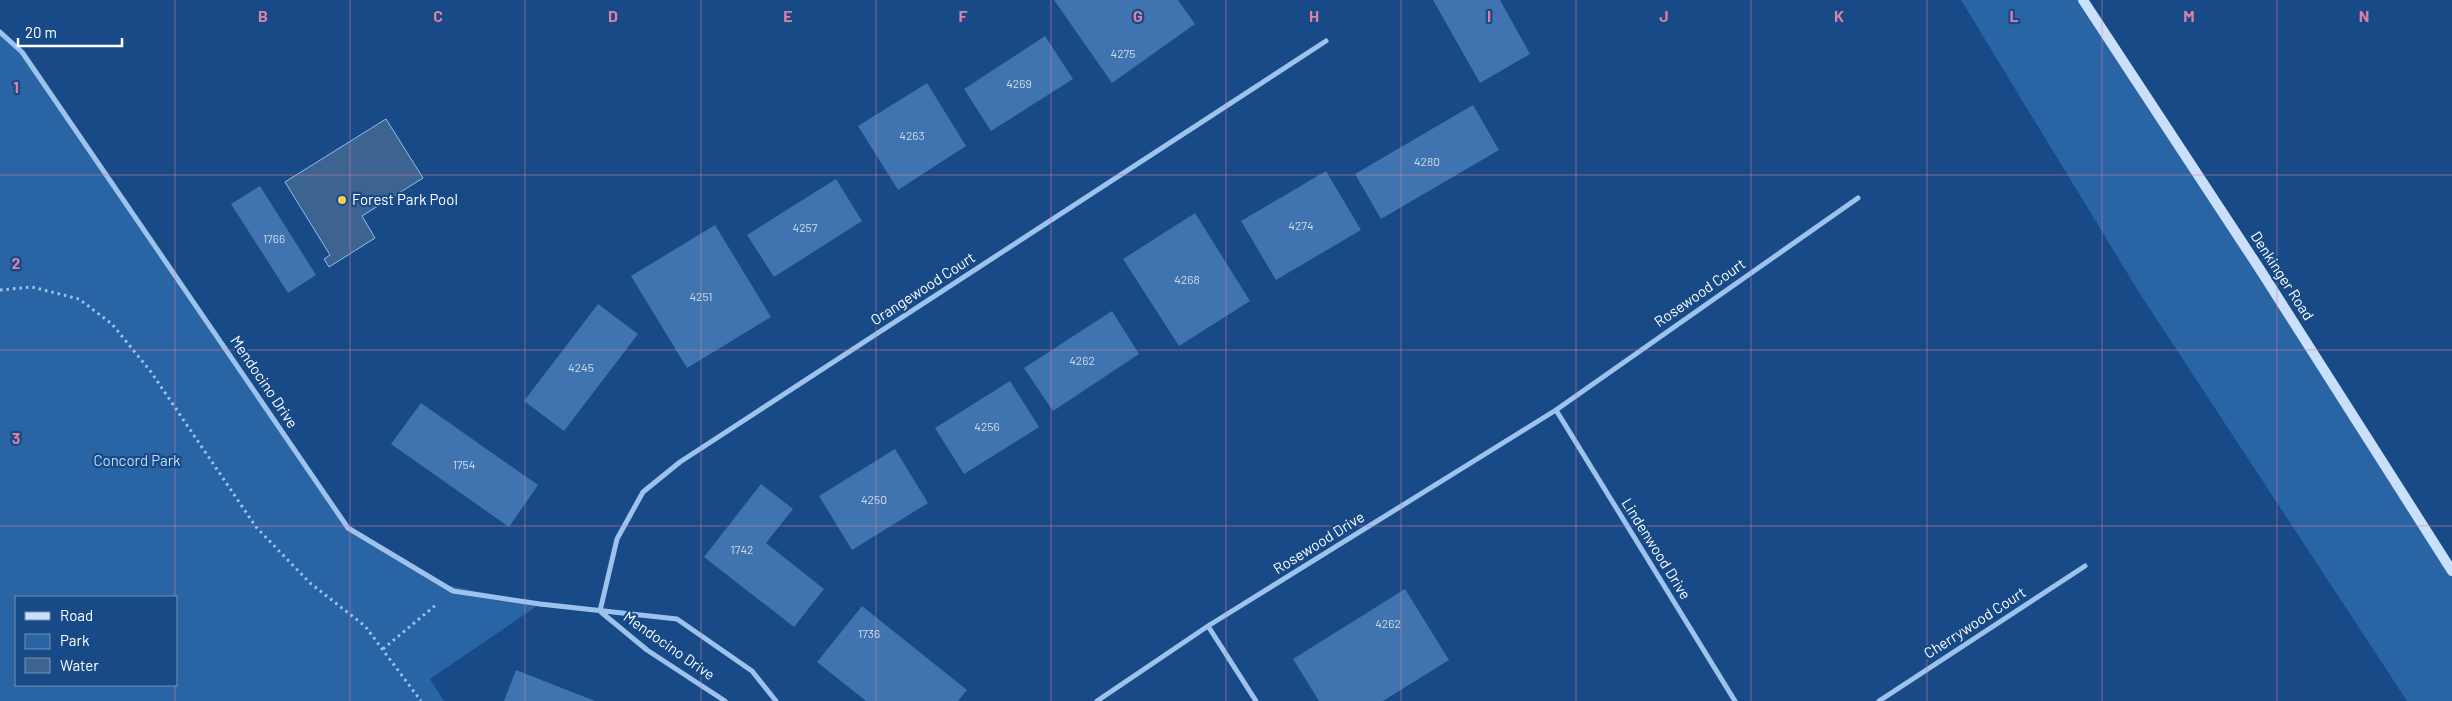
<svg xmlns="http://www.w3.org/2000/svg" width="2452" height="701" font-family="Barlow,sans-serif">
  <rect width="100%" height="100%" fill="#174a86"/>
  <path fill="#2964a5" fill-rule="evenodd" d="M1961,0h122l369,571v130h-45l-267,-407z
    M0,32l22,20 326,476 93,56 99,20 -110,75 14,22h-444zM16,597h160v88h-160z"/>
  <path fill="#3d6390" stroke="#8fbef0" d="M386,119l37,59 -61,38 13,22 -46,29 -5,-8 6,-4 -45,-73z"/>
  <path fill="#3f74b0" d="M1054,0h124l17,24 -83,59z
    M1433,0h67l30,54 -50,29z
    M1045,36l28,43 -82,52 -27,-42z
    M927,83l39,63 -68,44 -40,-64z
    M1473,105l26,45 -118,69 -26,-45z
    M1326,171l35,59 -85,50 -35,-59z
    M836,179l26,42 -88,56 -27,-42z
    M260,186l56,89 -28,18 -57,-89z
    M1195,213l55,88 -71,45 -56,-87z
    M715,225l56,92 -84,51 -56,-92z
    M598,304l40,30 -74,97 -40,-30z
    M1112,311l27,43 -86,57 -29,-43z
    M1010,381l29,46 -75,47 -29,-46z
    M421,403l117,82 -29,42 -118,-83z
    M895,449l33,54 -76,47 -33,-54z
    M761,484l32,25 -27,34 58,46 -30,38 -90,-70z
    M1405,589l44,71 -66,41h-64l-26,-42z
    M862,606l105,84 -9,11h-92l-49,-39z
    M516,670l79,31h-91z"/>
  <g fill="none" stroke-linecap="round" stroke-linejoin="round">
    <path stroke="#9dc3ed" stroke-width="3" stroke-dasharray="2.5 4" stroke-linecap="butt" d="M0,290l32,-3 47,12 33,25 39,48 105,155 54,56 55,43 56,75
      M383,649l54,-45"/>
    <path stroke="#9dc3ed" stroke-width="5" d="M0,32l22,20 326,476 105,63 87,13 137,15 75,52 24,30
      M1556,410l179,291
      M600,611l17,-72 26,-47 37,-30 646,-421
      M601,612l46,38 78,51
      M1208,626l48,75
      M1097,701l111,-75 348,-216 302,-212
      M1879,701l206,-135"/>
    <path stroke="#cadff9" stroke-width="10" d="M2083,0l178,271 191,300"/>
  </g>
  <path fill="none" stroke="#dd80a5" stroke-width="1" stroke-opacity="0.55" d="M175,0v597M350,0v701M525,0v701M701,0v701M876,0v701M1051,0v701M1226,0v701M1401,0v701M1576,0v701M1751,0v701M1927,0v701M2102,0v701M2277,0v701M0,175h2452M0,350h2452M0,526h2452M175,685v16"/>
  <circle fill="#ffcc59" stroke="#174a86" stroke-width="2" cx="342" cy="200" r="5"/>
  <g text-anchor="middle" stroke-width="4.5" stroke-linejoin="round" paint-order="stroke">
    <g font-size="12" fill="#cfdceb">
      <text x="1123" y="58">4275</text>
      <text x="1019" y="88">4269</text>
      <text x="912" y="140">4263</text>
      <text x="1427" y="166">4280</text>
      <text x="1301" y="230">4274</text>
      <text x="805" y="232">4257</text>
      <text x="274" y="243">1766</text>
      <text x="1187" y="284">4268</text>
      <text x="701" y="301">4251</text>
      <text x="1082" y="365">4262</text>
      <text x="581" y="372">4245</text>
      <text x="987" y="431">4256</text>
      <text x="464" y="469">1754</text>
      <text x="874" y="504">4250</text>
      <text x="742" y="554">1742</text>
      <text x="1388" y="628">4262</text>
      <text x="869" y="638">1736</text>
    </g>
    <g font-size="15" fill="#fff" stroke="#174a86" text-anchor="start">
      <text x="352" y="205">Forest Park Pool</text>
    </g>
    <g font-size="15" fill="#fff" stroke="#174a86">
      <text transform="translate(2282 276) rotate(57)" y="5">Denkinger Road</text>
      <text transform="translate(923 289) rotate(-33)" y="5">Orangewood Court</text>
      <text transform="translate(1700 293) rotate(-35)" y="5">Rosewood Court</text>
      <text transform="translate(264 382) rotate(56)" y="5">Mendocino Drive</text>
      <text transform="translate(1319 543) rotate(-32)" y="5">Rosewood Drive</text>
      <text transform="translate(1656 549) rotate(58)" y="5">Lindenwood Drive</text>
      <text transform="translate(1975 623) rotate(-33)" y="5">Cherrywood Court</text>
      <text transform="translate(669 646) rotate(35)" y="5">Mendocino Drive</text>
    </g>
    <g font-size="15" fill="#c3ddfa" stroke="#174a86">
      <text x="137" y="466">Concord Park</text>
    </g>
  </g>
  <g font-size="16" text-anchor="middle" font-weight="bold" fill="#dd80a5" stroke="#174a86" stroke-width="4.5" stroke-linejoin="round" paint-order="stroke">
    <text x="263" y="22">B</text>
    <text x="438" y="22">C</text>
    <text x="613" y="22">D</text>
    <text x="788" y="22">E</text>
    <text x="963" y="22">F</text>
    <text x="1138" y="22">G</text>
    <text x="1314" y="22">H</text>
    <text x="1489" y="22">I</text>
    <text x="1664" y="22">J</text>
    <text x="1839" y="22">K</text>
    <text x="2014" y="22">L</text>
    <text x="2189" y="22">M</text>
    <text x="2364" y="22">N</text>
    <text x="16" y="93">1</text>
    <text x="16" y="269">2</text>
    <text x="16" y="444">3</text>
  </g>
  <rect x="15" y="596" width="162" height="90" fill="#174a86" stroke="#7492b6"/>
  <rect x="25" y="612" width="25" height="8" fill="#cadff9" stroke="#7492b6"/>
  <text x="60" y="621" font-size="15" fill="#ffffff">Road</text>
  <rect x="25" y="634" width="25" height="15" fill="#2964a5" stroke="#7492b6"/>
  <text x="60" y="646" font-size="15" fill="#ffffff">Park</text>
  <rect x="25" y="658" width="25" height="15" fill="#3d6390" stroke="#7492b6"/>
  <text x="60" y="671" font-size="15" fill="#ffffff">Water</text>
  <path d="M18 38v8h104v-8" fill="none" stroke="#ffffff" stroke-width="2.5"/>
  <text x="25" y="38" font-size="15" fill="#ffffff" stroke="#174a86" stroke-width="4" paint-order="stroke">20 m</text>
</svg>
